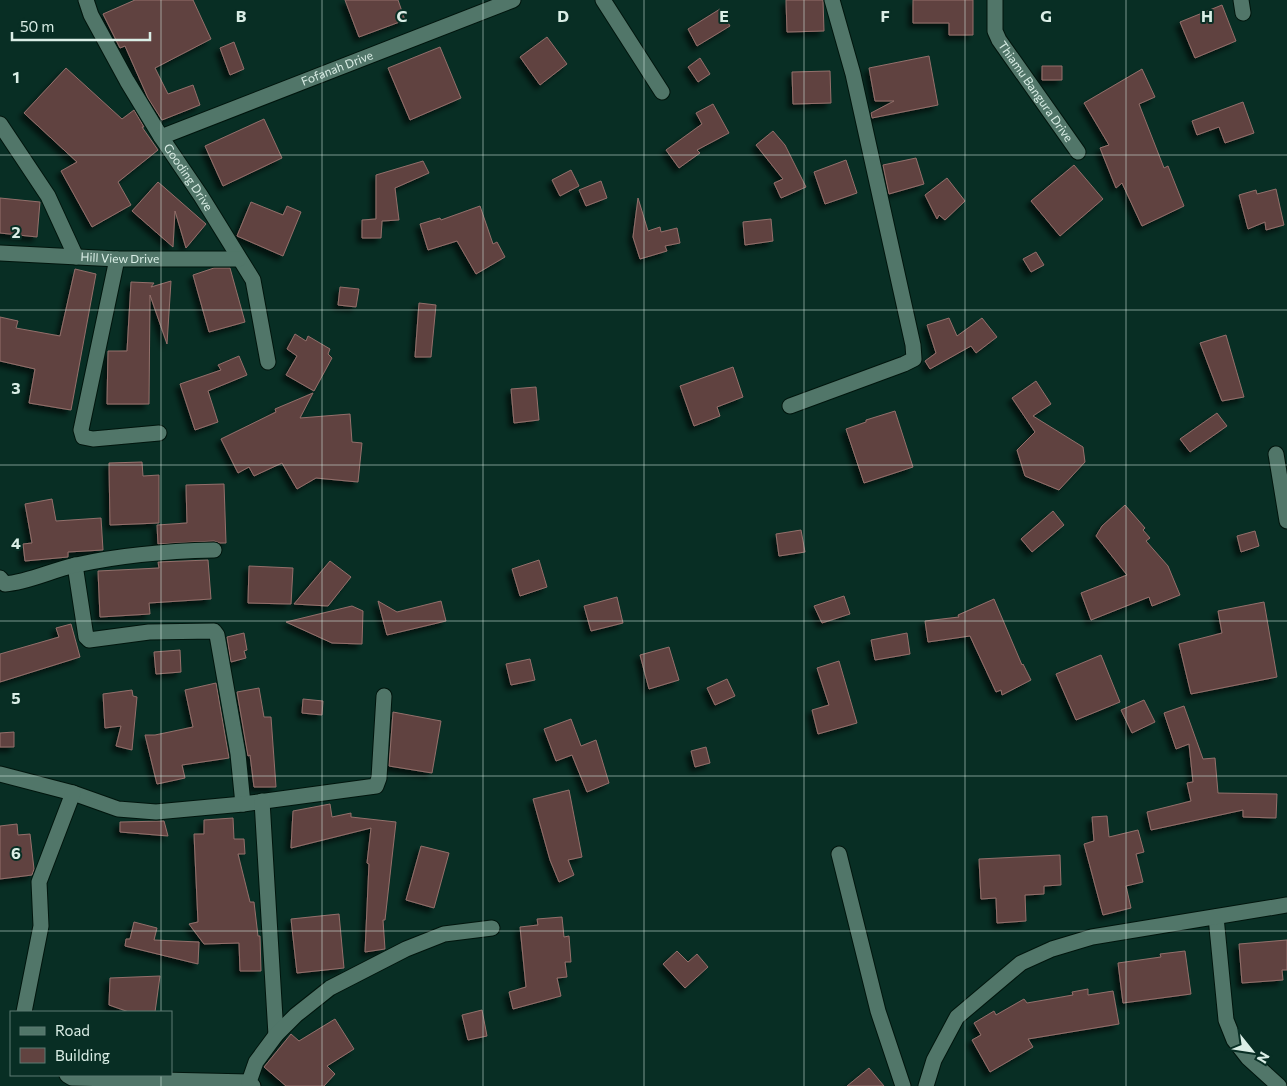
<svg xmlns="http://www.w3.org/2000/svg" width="1287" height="1086" font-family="Commissioner,sans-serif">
  <defs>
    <filter id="shadow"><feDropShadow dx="-4.5" dy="4.5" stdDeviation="2.5" flood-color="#0009"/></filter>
  </defs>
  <rect width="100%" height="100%" fill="#082e24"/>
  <path fill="#614340" stroke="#936f6b" filter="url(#shadow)" d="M135,0h58l18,39 -56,29 13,26 25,-9 7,20 -38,15 -14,-22 -23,-52 -5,2 -17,-34z
    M345,0h53l7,20 -46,17z
    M786,0h37l1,31 -37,1z
    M913,0h60v35h-24v-12h-36z
    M1222,5l14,36 -41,17 -15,-36z
    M720,9l10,17 -33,20 -9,-17z
    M547,37l20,27 -27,21 -20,-28z
    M234,42l10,27 -14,6 -10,-27z
    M440,47l21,51 -51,22 -22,-52z
    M929,56l9,49 -66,13 -1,-5 23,-12h-19l-6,-33z
    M700,58l10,16 -12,8 -10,-15z
    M1042,66h20v14h-20z
    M66,68l56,51 12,-9 10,17h-2l16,23 -40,32 13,23 -39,22 -31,-56 16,-9 -53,-49z
    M1142,69l13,28 -16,7 25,64 4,-2 16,40 -42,20 -20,-43 -6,5 -16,-40 9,-3 -25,-42z
    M830,71l1,32 -38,1 -1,-32z
    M1243,102l11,31 -29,10 -6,-16 -22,8 -5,-14z
    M713,104l16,29 -32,17 3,3 -21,15 -13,-18 36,-26 -6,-11z
    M264,119l18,39 -59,28 -18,-40z
    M773,131l12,14 21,42 -25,11 -7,-15 9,-4 -27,-34z
    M916,158l8,26 -35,10 -6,-29z
    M846,160l11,33 -32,11 -11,-32z
    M423,161l6,12 -34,15 4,32 -17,1 -1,17h-19v-18l14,-1v-44z
    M1074,165l29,34 -43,37 -29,-35z
    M571,170l8,16 -19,10 -8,-16z
    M947,178l18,23 -20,19 -6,-5 -2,4 -12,-24z
    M601,181l6,17 -21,8 -7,-16z
    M158,182l48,42 -20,24 -11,-37 -2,36 -41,-36z
    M1276,189l8,36 -18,5 -1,-8 -17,7 -9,-34 17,-5 1,4z
    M0,198l40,4 -3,35 -37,-4z
    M638,198l10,33 12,-4 1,5 16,-4 3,15 -15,3 2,5 -27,8 -7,-22z
    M251,202l32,13 4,-9 14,6 -18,44 -46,-20z
    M480,206l13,38 4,-2 8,15 -29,17 -19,-33 -29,9 -8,-26 20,-6 1,2z
    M771,219l2,22 -28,4 -2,-23z
    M1036,252l8,13 -13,7 -8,-13z
    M214,268h16l15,54 -36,10 -16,-57z
    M75,269l21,5 -25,136 -42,-7 6,-34 -35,-8v-44l18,4 -2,7 44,8z
    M171,281l-4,63 -17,-49 -1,109h-42l1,-53h19l4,-69 23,1 -3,4z
    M340,287l19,2 -3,18 -18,-2z
    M419,303l17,2 -5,52h-16z
    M949,318l8,18 25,-18 15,19 -21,16 -5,-7 -41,23 -5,-8 11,-8 -9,-28z
    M295,334l11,7 2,-5 22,13 -2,5 4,4 -18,33 -28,-16 11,-19 -10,-7z
    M1226,335l18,62 -22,4 -22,-58z
    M239,356l8,19 -39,16 10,31 -23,8 -15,-46 41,-14 -3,-5z
    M733,367l10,30 -26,10 3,9 -26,10 -14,-40z
    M1036,381l15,23 -18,12 50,31 2,15 -26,28 -34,-14 -8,-26 18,-18 -23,-34z
    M536,387l3,33 -25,3 -3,-34z
    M313,393l-13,25 50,-4 2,28 10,1 -4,39 -42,-4 -19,11 -15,-26 -28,13 -5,-9 -11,6 -17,-34 55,-27 -1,-3z
    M895,411l18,56 -49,16 -18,-54 20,-7v-2z
    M1217,413l10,13 -37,26 -10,-13z
    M142,462l1,14 16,-1v48l-49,2 -1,-62z
    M224,484l2,59h-6l-6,-2 -56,3 -1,-19 30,-2 -1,-38z
    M52,499l4,22 45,-3 2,32 -35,2v5l-43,4 -2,-17 9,-1 -7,-39z
    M1125,505l20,23 -2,2 7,8 -4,3 22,25 12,29 -28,11 -3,-9 -58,23 -10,-27 46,-18 -31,-39 6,-10z
    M1053,511l11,14 -32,27 -11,-13z
    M801,530l4,22 -26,4 -3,-22z
    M1255,531l4,15 -18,6 -4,-16z
    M208,560l3,39 -62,4 1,11 -50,3 -2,-46 61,-3 -1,-6z
    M539,560l8,27 -27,9 -8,-27z
    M330,561l21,16 -23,29 -34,-2z
    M249,566l44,2 -2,36 -43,-1z
    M844,596l6,18 -28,9 -8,-17z
    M617,597l6,26 -32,8 -7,-25z
    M994,599l28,66 1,-1 8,16 -29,15 -1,-5 -5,2 -26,-56 -42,6 -3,-21 34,-4 -1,-2z
    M378,601l19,11 44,-11 5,20 -59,14z
    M1264,602l13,75 -86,17 -12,-50 43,-11 -4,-22z
    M352,606l11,5 -1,33 -30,-1 -46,-21z
    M71,624l9,33 -80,25v-28l59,-17 -3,-9z
    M244,633l3,17 -3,1 2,7 -15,4 -4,-25z
    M907,633l3,21 -35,6 -4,-20z
    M669,647l10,33 -30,9 -9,-34z
    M180,650l1,22 -25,2 -2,-22z
    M1101,655l19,47 -44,18 -20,-46z
    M530,659l5,21 -24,5 -5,-21z
    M839,661l18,62 -39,11 -6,-24 17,-5 -12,-37z
    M727,679l8,17 -20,9 -8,-17z
    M216,683l13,75 -47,7 3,13 -28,6 -12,-49h10l38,-8 -8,-37z
    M259,688l5,29h7l5,70h-22l-4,-32 -2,1 -11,-64z
    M132,690l1,6 4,1 -5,53 -16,-4 5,-20 -16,2 -2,-34z
    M303,699l20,2 -1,14 -20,-2z
    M1144,700l11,22 -23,11 -11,-23z
    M1184,706l19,53 12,-1 3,35 59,1 -1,24 -33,-1v-7l-92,20 -4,-18 44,-11 -4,-18 6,-1 -4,-38 -13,5 -12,-36z
    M393,712l48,9 -9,52 -43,-7z
    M571,719l10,27 15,-6 13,43 -22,9 -15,-37 -16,6 -12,-32z
    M14,732v15h-14v-14z
    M706,747l4,16 -15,4 -4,-16z
    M569,790l13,67 -14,3 6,15 -15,7 -9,-22 -17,-61z
    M330,804l2,13 19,-4v4l45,5 -11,98h-2l2,29 -20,3 4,-88 -2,-1 4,-35 -80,20 2,-37z
    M1107,816l2,21 29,-7 6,22 -8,2 7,28 -17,4 5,22 -28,7 -19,-71 10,-3 -2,-24z
    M233,818l1,21h10l1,15h-7l12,48h4l4,34h2l1,35h-21l-1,-28 -35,1 -15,-20 9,-2 -4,-88h10v-14z
    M164,821l4,15 -48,-4v-10z
    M17,824l1,11 12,-1 4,35 -2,6 -32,4v-53z
    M421,846l28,7 -15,55 -28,-8z
    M1060,855l1,30 -17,1v8l-19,1 1,26 -29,2 -1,-25 -15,1 -2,-40z
    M339,914l5,54 -47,5 -6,-54z
    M562,917l2,20 5,-1 2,26h-6l2,15 -10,1 4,18 -48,13 -4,-17 17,-5 -6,-60 18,-2 -1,-6z
    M134,922l23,6 -3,12 45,2 -1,22 -73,-18 1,-7h4z
    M1287,940v30h-5l1,10 -41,3 -3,-39z
    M677,951l11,11 9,-8 11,13 -23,21 -22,-24z
    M1185,951l6,43 -68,9 -5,-40 43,-6 -1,-3z
    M160,976l-5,36h-26l-20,-7 1,-27z
    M1088,989v6l25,-4 6,33 -91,15 5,8 -43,25 -18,-32 9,-5 -7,-12 20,-12 2,4 28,-16 3,4 46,-8 -1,-3z
    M482,1010l5,26 -19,4 -6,-25z
    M335,1019l19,30 -27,17 8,8 -11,12h-38l-22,-19 27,-33 8,7z
    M869,1068l15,18h-37z"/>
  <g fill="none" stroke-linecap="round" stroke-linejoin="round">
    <g stroke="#00150d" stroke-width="17">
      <g id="minor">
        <path id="s1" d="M86,0l5,15 36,66 34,56 40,59 52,84 15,82"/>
        <path d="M603,0l59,92"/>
        <path id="s2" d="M995,0v31l4,9 79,112"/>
        <path d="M1241,0l2,13"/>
        <path d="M0,124l48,72 28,61"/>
        <path id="s3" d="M161,137l352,-137"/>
        <path id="s4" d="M0,253l117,6h122"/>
        <path d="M117,259l-36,171 2,7 10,2 66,-6"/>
        <path d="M790,406l114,-42 10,-5 -1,-14 -60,-271 -21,-74"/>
        <path d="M1276,454l11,67"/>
        <path d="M75,565l11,72 3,3 60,-8 65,-1 3,4 21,119 5,50"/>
        <path d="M0,578l5,6c24,-2 47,-14 71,-19 45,-10 92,-14 138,-15"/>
        <path d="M0,774l73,19 45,16 38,3 87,-8 133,-18 3,-8 5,-82"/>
        <path d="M262,801l14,234"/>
        <path d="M839,854l39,157 25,75"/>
        <path d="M1216,917l10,103 8,20 14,18 31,28"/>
        <path d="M24,1012l17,-86 -2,-44 34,-89"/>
        <path d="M67,1075l5,3 177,4"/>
        <path d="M253,1086l-4,-4 7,-20 20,-27 20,-20 34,-27 76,-39 38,-15 48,-6"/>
        <path d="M926,1086l8,-26 23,-43 64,-54 31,-14 40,-12 195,-32"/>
      </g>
    </g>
    <use href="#minor" stroke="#517669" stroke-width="15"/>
  </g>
  <path fill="none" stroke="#daeee6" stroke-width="1" stroke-opacity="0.55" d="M161,0v1012M322,0v1086M483,0v1086M644,0v1086M804,0v1086M965,0v1086M1126,0v1086M0,155h1287M0,310h1287M0,465h1287M0,621h1287M0,776h1287M0,931h1287M161,1075v11"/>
  <g text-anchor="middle" stroke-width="4" stroke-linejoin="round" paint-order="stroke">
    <g font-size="12" fill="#daeee6" stroke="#082e24">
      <text dy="4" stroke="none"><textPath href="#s3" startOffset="189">Fofanah Drive</textPath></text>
      <text dy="4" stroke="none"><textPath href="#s2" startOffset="104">Thiamu Bangura Drive</textPath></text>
      <text dy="4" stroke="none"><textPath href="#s1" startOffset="205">Gooding Drive</textPath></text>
      <text dy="4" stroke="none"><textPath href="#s4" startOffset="120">Hill View Drive</textPath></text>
    </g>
  </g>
  <g font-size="16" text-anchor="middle" font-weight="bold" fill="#daeee6" stroke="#082e24" stroke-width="4" stroke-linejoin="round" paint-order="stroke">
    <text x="241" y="22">B</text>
    <text x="402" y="22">C</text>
    <text x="563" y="22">D</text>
    <text x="724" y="22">E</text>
    <text x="885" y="22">F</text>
    <text x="1046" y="22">G</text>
    <text x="1207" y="22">H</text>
    <text x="16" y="83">1</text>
    <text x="16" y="238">2</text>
    <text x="16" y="394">3</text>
    <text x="16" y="549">4</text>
    <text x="16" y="704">5</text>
    <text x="16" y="859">6</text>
  </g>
  <rect x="10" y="1011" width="162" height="65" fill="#082e24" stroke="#5c7b72"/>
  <rect x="20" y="1027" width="25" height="8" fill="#517669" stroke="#5c7b72"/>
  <text x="55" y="1036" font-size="15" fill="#daeee6">Road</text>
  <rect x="20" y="1048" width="25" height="15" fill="#614340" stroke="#5c7b72"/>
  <text x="55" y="1061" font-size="15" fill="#daeee6">Building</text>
  <g transform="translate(1252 1051) rotate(120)" stroke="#082e24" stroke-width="4" paint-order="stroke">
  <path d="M0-4L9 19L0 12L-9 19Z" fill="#daeee6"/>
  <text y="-8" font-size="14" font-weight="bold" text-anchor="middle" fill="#daeee6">N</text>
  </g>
  <path d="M12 32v8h138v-8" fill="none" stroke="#daeee6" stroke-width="2.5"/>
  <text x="20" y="32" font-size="15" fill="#daeee6" stroke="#082e24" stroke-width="4" paint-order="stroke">50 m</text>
</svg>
